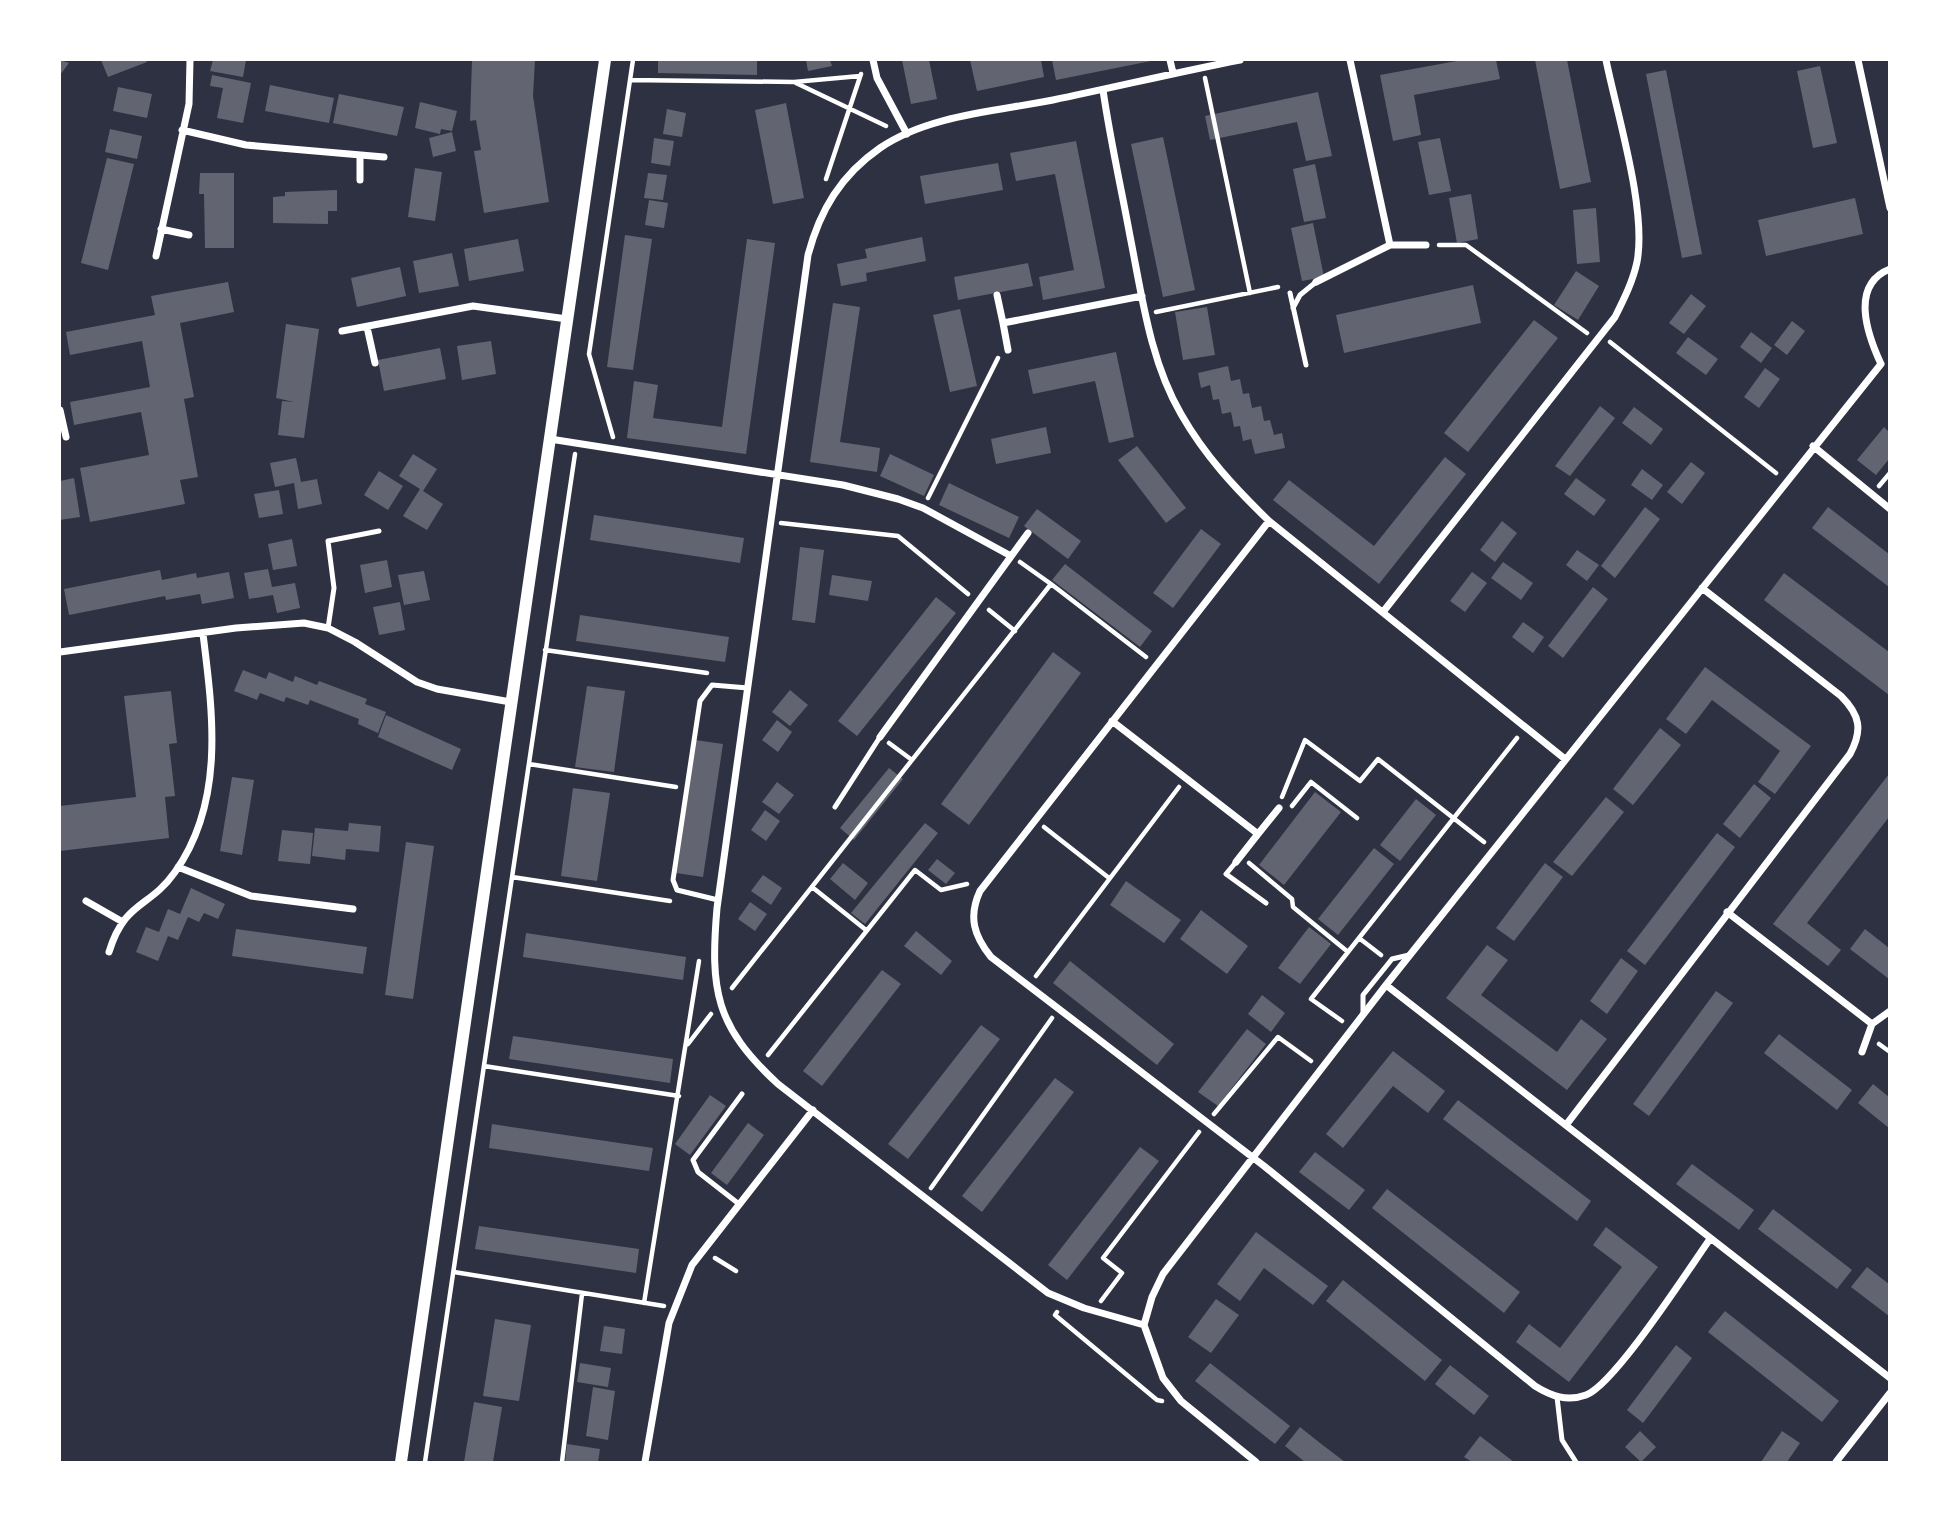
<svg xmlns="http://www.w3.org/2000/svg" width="1949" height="1522" font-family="'Roboto Serif',serif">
  <rect width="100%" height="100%" fill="#2d3142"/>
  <path fill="#626471" d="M60,60l9,3 -9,12z
    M101,60h45l1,2 -39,15z
    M213,60h33l-3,17 -33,-6z
    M472,60h63l-2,36 16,106 -65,11 -10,-62 7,-1 -5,-30 -6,1z
    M658,60h99v15l-99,-2z
    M806,60h24l2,6 -24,5z
    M902,60h27l8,39 -26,5z
    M970,60h71l3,17 -67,14z
    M1052,60h99v1l-95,19z
    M1462,60h34l4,19 -86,16 7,40 -28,6 -13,-66z
    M1535,60h32l24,122 -31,7z
    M1820,66l17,77 -24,5 -16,-77z
    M1666,70l36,184 -20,4 -36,-184z
    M212,75l39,8 -8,40 -26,-5 6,-30 -13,-2z
    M270,85l64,13 -5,25 -64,-12z
    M118,87l34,7 -5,24 -34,-7z
    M1318,92l14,64 -26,5 -9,-39 -87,18 -5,-24z
    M339,94l65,13 -7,29 -64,-13z
    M420,102l37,9 -5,20 -11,-2 -1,5 -25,-6z
    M786,103l18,95 -31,6 -18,-94z
    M667,109l19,4 -4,24 -19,-3z
    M110,129l32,7 -5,23 -32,-7z
    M452,132l4,19 -23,6 -4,-19z
    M1163,137l32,153 -32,7 -32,-153z
    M654,138l20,3 -4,25 -19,-3z
    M1440,138l11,53 -22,4 -11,-53z
    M1076,141l29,147 -62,12 -4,-23 35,-7 -19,-96 -39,7 -6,-28z
    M107,158l27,6 -26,106 -27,-7z
    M998,163l5,27 -78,14 -5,-28z
    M1315,164l11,54 -22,4 -11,-53z
    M415,168l27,4 -7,49 -27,-4z
    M200,173h34v75h-29l-1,-54h-5z
    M648,173l19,2 -4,25 -19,-2z
    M337,190v21h-9v13l-55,-1v-26l12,-1v-4z
    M1471,194l7,45 -21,4 -8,-45z
    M1855,198l8,36 -97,22 -8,-36z
    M649,200l19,3 -4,25 -19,-3z
    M1596,208l4,54 -23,2 -4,-54z
    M1313,223l11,54 -22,4 -11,-53z
    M625,235l27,4 -19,131 -26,-3z
    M922,237l4,24 -60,12 1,8 -26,5 -4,-22 30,-6 -2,-9z
    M518,239l6,32 -55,10 -5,-32z
    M747,239l28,4 -29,211 -119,-16 7,-57 24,4 -5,33 69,9z
    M452,253l7,33 -40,7 -6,-32z
    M1028,263l5,23 -75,14 -4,-23z
    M400,267l6,29 -49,11 -6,-29z
    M1576,271l23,15 -21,34 -24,-15z
    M228,282l6,30 -54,11 14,74 -10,2 14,78 -18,3 5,24 -95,18 -10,-54 69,-13 -8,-43 -67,13 -4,-23 80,-15 -8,-46 -72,14 -4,-23 89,-17 -4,-19z
    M1473,285l8,38 -137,30 -8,-38z
    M1691,294l15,12 -22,28 -15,-11z
    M833,303l27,4 -20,135 40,6 -3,24 -67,-10z
    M1207,307l8,48 -32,5 -8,-48z
    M960,309l17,77 -27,6 -17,-77z
    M1534,320l24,18 -90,114 -24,-19z
    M1792,321l13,10 -18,24 -13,-10z
    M286,324l33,5 -15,109 -26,-3 4,-34 12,1 -18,-4z
    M1751,332l21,16 -11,15 -21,-16z
    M1688,337l30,22 -12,16 -30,-22z
    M491,341l5,33 -34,6 -5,-34z
    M440,348l6,31 -62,12 -6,-31z
    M1116,352l18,85 -25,6 -14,-62 -62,13 -5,-24z
    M1228,366l3,15 9,-2 3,15 6,-1 3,15 9,-2 3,15 6,-1 4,15 8,-2 3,15 -30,6 -4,-15 -8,2 -3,-15 -6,1 -3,-15 -9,2 -3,-15 -6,1 -3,-15 -9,3 -3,-15z
    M1765,368l15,11 -21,29 -15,-11z
    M1600,406l15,12 -45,58 -15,-10z
    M1634,407l29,22 -12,16 -29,-22z
    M1046,427l5,26 -55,11 -5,-25z
    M1884,427l5,5v27l-13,16 -19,-15z
    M1137,446l49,62 -20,15 -48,-63z
    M413,454l24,15 -14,22 20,13 -16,26 -24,-14 17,-27 -21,-13z
    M890,454l44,21 -10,21 -44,-20z
    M1445,457l21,17 -87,110 -106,-84 16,-20 85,66z
    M296,458l5,24 16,-3 5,25 -24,5 -4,-26 -19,4 -5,-24z
    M1691,462l14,11 -23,31 -15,-12z
    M1642,469l21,16 -11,15 -21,-15z
    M379,471l24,15 -15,24 -24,-15z
    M74,478l6,39 -20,3v-39z
    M1576,478l30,22 -12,16 -30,-22z
    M949,483l70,34 -10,21 -70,-33z
    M279,490l4,24 -24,4 -5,-24z
    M1645,507l15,12 -45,59 -14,-12z
    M1828,507l61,47v33l-77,-59z
    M1037,509l44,32 -13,18 -44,-33z
    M594,515l150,23 -4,25 -150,-23z
    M1502,521l15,12 -22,29 -15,-12z
    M1201,529l20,15 -48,64 -20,-15z
    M292,539l5,27 -24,4 -5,-26z
    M800,547l24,3 -9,73 -23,-3z
    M1577,550l22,15 -12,16 -21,-16z
    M387,560l5,27 -27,6 -5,-28z
    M1503,562l30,21 -12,17 -30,-22z
    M1065,564l87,67 -12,16 -88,-67z
    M268,569l4,18 23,-4 5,25 -23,5 -4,-18 -24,4 -5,-26z
    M160,570l2,10 34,-7 1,5 32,-6 5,26 -32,6 -2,-10 -34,6 -1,-4 -96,19 -5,-26z
    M424,571l6,29 -26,5 -6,-30z
    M1472,572l15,11 -22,29 -15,-11z
    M1784,573l105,79v43l-125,-95z
    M832,575l40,6 -4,20 -39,-6z
    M1593,587l15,12 -45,59 -15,-12z
    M936,597l20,16 -99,123 -19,-15z
    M400,602l5,28 -26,5 -6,-28z
    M580,615l149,22 -4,25 -149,-21z
    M1523,622l21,15 -11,16 -21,-16z
    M1053,652l28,21 -112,152 -28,-21z
    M1705,667l106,79 -36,48 -17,-12 22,-31 -68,-51 -26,34 -20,-15z
    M243,670l23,9 3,-7 24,10 2,-6 22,9 2,-4 48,18 -2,5 21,8 -8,21 -20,-9 1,-5 -49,-19 -2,5 -22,-8 -2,5 -24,-9 -3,7 -23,-9z
    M587,686l38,5 -11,81 -39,-5z
    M790,690l18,15 -18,21 -18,-14z
    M171,691l6,52 -8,1 6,52 -10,1 4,41 -109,13v-45l76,-9 -12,-101z
    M386,715l75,34 -9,21 -74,-33z
    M777,720l15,12 -14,20 -16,-12z
    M1660,728l21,17 -48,60 -20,-16z
    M695,740l28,4 -20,133 -27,-4z
    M889,768l14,11 -49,61 -14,-12z
    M1889,774v43l-82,106 34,27 -13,16 -55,-42z
    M232,777l22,3 -12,75 -22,-4z
    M777,782l17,13 -15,19 -17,-12z
    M1754,784l17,14 -31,40 -17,-14z
    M573,788l37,5 -13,88 -36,-5z
    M1315,792l26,20 -57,73 -25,-20z
    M1606,797l18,15 -52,64 -19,-14z
    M1416,799l20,16 -36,46 -20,-16z
    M765,810l15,11 -14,20 -15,-11z
    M349,823l32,3 -2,26 -33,-3 -1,11 -33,-4 3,-28 33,3z
    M925,823l13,10 -73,91 -14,-11z
    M282,830l31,3 -3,31 -32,-3z
    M1717,833l18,14 -90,118 -18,-14z
    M406,842l28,4 -21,153 -28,-4z
    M1374,848l20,16 -56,71 -20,-16z
    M937,859l18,14 -9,11 -18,-14z
    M843,863l25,20 -13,17 -25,-21z
    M1545,863l18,14 -49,64 -18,-13z
    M763,875l19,13 -11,17 -20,-14z
    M1126,881l55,39 -17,23 -54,-38z
    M191,888l34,16 -7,15 -14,-6 -5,9 -11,-5 -10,23 -10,-4 -10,25 -22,-9 10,-25 13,5 9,-23 12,5z
    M750,902l17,12 -12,17 -17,-12z
    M1201,910l47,36 -21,28 -47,-35z
    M1309,927l22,17 -31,40 -22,-16z
    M236,929l131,18 -4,27 -131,-18z
    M1865,929l24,19v31l-39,-30z
    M916,931l36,30 -11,14 -37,-29z
    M526,933l160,24 -3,23 -160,-23z
    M1487,945l21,15 -27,35 76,57 24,-33 26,20 -40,51 -121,-92z
    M1621,958l17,13 -31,43 -17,-13z
    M1070,961l104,83 -17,21 -104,-82z
    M882,970l19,14 -79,102 -19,-15z
    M1716,991l17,12 -84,113 -16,-12z
    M1262,995l23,18 -14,19 -23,-18z
    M981,1025l19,14 -92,120 -20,-15z
    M1247,1029l19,15 -48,62 -20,-14z
    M1779,1034l73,56 -15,20 -73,-57z
    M513,1036l160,23 -3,24 -161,-24z
    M1393,1051l52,40 -17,22 -35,-27 -50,62 -17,-14z
    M1055,1078l19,14 -92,120 -20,-16z
    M1873,1084l16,13v31l-31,-25z
    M710,1095l16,11 -36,49 -15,-11z
    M1458,1100l133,101 -14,20 -134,-102z
    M748,1123l16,12 -37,50 -16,-12z
    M492,1124l161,24 -4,23 -160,-23z
    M1140,1147l19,14 -92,119 -19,-15z
    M1315,1152l50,38 -16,20 -50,-38z
    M1692,1164l62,46 -15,20 -63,-46z
    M1387,1189l133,103 -16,21 -132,-105z
    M1773,1209l79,61 -15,19 -79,-60z
    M479,1226l160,23 -3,24 -161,-24z
    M1606,1227l52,40 -89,115 -53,-40 13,-18 31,24 62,-81 -29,-22z
    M1256,1232l72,54 -15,19 -49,-37 -24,33 -23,-17z
    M1867,1267l22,17v32l-38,-29z
    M1343,1280l99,80 -17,21 -99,-80z
    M1216,1299l23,16 -28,38 -23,-16z
    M1725,1311l114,90 -17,21 -114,-90z
    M495,1319l36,6 -12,76 -36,-5z
    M604,1326l21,3 -3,25 -22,-3z
    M1676,1345l16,13 -49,65 -16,-13z
    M580,1363l31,5 -3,19 -31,-5z
    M1210,1363l80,63 -15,18 -80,-63z
    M1450,1365l39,31 -15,19 -39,-31z
    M593,1387l22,4 -7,49 -22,-4z
    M474,1402l28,5 -9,55h-29z
    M1300,1427l20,16 25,19h-40l-20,-16z
    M1640,1431l16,16 -15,15 -16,-15z
    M1782,1431l18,12 -13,19h-26z
    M1480,1436l34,26h-42l-8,-5z
    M567,1444l33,5 -2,13h-33z"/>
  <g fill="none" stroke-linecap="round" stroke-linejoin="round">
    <path stroke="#fff" stroke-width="4.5" d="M1205,78l45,215
      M630,80l164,2 66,-6
      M796,83l90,43
      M826,179l35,-105
      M1439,245h27l121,88
      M1156,312l122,-25
      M1610,342l166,131
      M613,437l-24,-83 44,-294
      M1879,486l11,-13
      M928,498l70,-140
      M781,523l117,13 70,58
      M1020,562l31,22
      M989,610l26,21
      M545,650l162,23
      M889,743l23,17
      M529,764l147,23
      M1282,797l23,-57 55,41 18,-22 106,83
      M1292,806l19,-24 46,36
      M1044,827l65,51
      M1249,863l43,36 1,8 55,45 11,-14 22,17
      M512,877l158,24
      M812,887l54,43
      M1359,938l158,-200
      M1036,976l143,-189
      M732,988l319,-404 95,73
      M1342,1021l-31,-22 37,-47
      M688,1044l23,-30
      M1879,1044l11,8
      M768,1055l147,-185 26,20 26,-6
      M484,1066l195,30
      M1214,1114l64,-77 33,24
      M931,1188l121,-170
      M715,1258l21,13
      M454,1272l210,34
      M1101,1301l21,-28 -19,-15 96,-126
      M644,1303l55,-342
      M1057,1312l-2,3 102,85 5,1
      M425,1462l150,-1008
      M562,1462l20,-168"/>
    <path stroke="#fff" stroke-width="5" d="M1290,293l16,72
      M1293,308l7,-13 16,-13
      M328,628l6,-40 -6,-47 51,-10
      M835,807l45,-70
      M1236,862l-10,12 40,29
      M718,900l-41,-10 -4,-10 27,-179 12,-16 36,3
      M1363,1013v-18l29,-36 17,-4
      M739,1204l-41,-32 -5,-12 49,-66
      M1557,1397l5,43 14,22"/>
    <path stroke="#fff" stroke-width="7" d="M873,60l4,18 30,56
      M1170,60l3,13
      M1858,60l32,148
      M1103,90c7,49 18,97 27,146 12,60 20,125 51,178 24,42 54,74 88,107l296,238
      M182,130l64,15 138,12
      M360,180v-25
      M161,229l28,6
      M1390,245h36
      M156,256l33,-152 1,-44
      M1316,282l74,-37 -40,-185
      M997,295l6,28
      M367,327l8,36
      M342,331l131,-25 94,13
      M1008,350l-5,-27 139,-27
      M1881,364c-13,-28 -32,-79 9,-95
      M60,410l6,27
      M550,439l293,46 55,14 25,9 88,48
      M1813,446l77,63
      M1269,521l-289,370c-12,26 -6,45 11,66l273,209 271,220c16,10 32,16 51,9 29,-11 102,-125 124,-156
      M1383,612l232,-295c9,-18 18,-36 22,-55 10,-52 -20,-148 -31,-202
      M60,652l176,-24 68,-5 24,5 27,14 62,40 20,7 74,13
      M1112,721l146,113 -22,28
      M880,737l148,-204
      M1258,834l21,-26
      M178,867l73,29 102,13
      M86,901l35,20
      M1727,912l145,112 -10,28
      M109,952c16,-52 40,-43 66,-80 50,-70 38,-158 28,-238
      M1386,985l504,393
      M1872,1024l18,-13
      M1566,1125l284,-371c13,-24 10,-39 -9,-58l-139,-108
      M1144,1325l-60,-17 -36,-15 -270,-209c-63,-58 -68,-94 -61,-176l91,-653c12,-45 33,-80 72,-107 48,-33 118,-37 173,-48 63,-13 125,-28 187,-40
      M645,1462l24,-139 23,-58 121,-155
      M1256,1462l-75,-61 -18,-23 -19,-53 8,-28 11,-23 223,-289 495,-621
      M1836,1462l54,-69"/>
    <path stroke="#fff" stroke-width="12" d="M401,1462l204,-1402"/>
  </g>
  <rect width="1949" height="1522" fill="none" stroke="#ffffff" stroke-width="122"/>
</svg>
